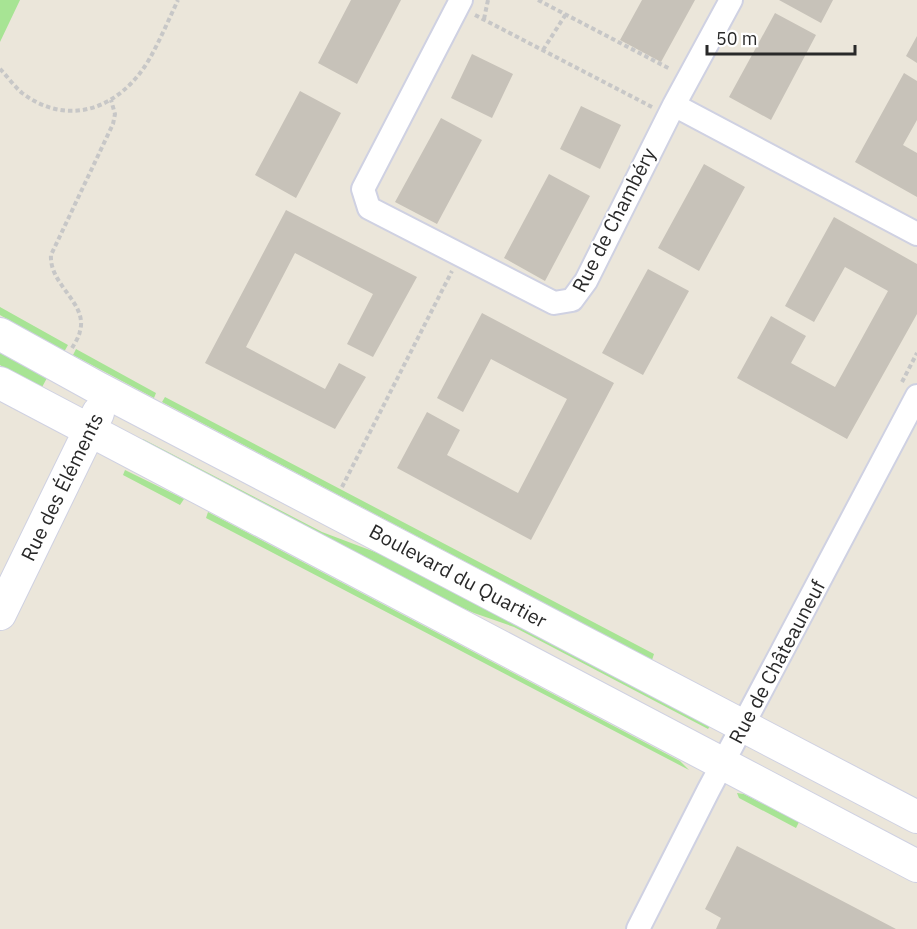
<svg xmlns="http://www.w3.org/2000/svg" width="917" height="929" font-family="'IBM Plex Sans',sans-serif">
  <rect width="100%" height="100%" fill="#ebe6da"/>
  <path fill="#a7e494" d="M0,0h20l-20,42z
    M0,307l68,38 -4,7 -64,-37z
    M76,349l80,44 -2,5 -81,-43z
    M0,353l47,25 -6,11 -41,-24z
    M165,397l489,257 -2,6 -490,-258z
    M143,439l179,93 61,23 327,171 -2,3 -194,-102 -40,-14 -25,-11 -308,-161z
    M125,470l59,29 -4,6 -57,-30z
    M208,512l472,249 9,9 -483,-252z
    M737,793l7,1 55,28 -3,6 -57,-30z"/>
  <path fill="#c7c2b9" d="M351,0h50l-44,84 -39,-21z
    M642,0h53l-34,62 -41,-22z
    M779,0h54l-12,23z
    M775,13l41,22 -45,85 -42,-23z
    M917,36v27l-11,-7z
    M472,54l41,20 -21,44 -41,-20z
    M904,73l13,8v39l-14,25 14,8v44l-62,-35z
    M300,91l41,22 -45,85 -41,-23z
    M581,106l40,19 -21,44 -40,-20z
    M441,118l41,22 -45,84 -42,-22z
    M704,164l41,23 -46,84 -41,-23z
    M549,174l41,22 -45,85 -41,-23z
    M286,210l131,67 -44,80 -26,-13 26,-50 -78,-41 -49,94 79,42 14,-26 27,14 -31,52 -130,-66z
    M834,217l83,47v50l-70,125 -110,-61 34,-62 35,20 -15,27 44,24 53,-96 -43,-24 -31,55 -29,-16z
    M648,269l41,22 -46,84 -41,-22z
    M482,313l132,70 -83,157 -134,-72 30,-56 33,18 -13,25 71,38 49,-94 -76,-40 -28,53 -26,-14z
    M737,846l159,83h-180l5,-11 -16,-9z"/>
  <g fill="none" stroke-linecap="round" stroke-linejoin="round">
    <g stroke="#cfd1e2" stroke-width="26">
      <path id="street" d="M461,0l-98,189 6,19 185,95 18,-3 14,-19 88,-176 243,129
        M674,105l57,-105
        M638,929l70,-138 209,-395"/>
    </g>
    <g stroke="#cfd1e2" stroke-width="34">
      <path id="secondary" d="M0,334l96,53 821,430
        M0,383l917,483
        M0,614l98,-201"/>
    </g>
    <path stroke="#c7c7c7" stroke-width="4" stroke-dasharray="4.5 3" stroke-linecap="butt" d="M538,0l132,69
      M475,15l177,92
      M484,19l4,-19
      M543,50l23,-36
      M0,69c7,7 14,17 22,24 48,36 100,14 128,-35 10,-18 19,-39 28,-58
      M72,348c3,-5 7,-11 8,-17 8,-28 -31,-46 -29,-76l62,-131 2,-10 -4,-14
      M902,382l15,-29
      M342,487l110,-216"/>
    <use href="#street" stroke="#fff" stroke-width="22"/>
    <use href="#secondary" stroke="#fff" stroke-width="32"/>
  </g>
  <g text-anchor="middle" stroke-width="4.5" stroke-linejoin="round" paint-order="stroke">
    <g font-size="20" fill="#292929" stroke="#fff">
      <text transform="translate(614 220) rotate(-63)" y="7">Rue de Chambéry</text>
      <text transform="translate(62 487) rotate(-64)" y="7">Rue des Éléments</text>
      <text transform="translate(458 576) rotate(28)" y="7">Boulevard du Quartier</text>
      <text transform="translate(777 662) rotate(-62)" y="7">Rue de Châteauneuf</text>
    </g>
  </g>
  <path d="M707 45v9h148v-9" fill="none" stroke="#292929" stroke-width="3"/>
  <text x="716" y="45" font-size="18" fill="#292929" stroke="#ffffff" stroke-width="4.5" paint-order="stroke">50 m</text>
</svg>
